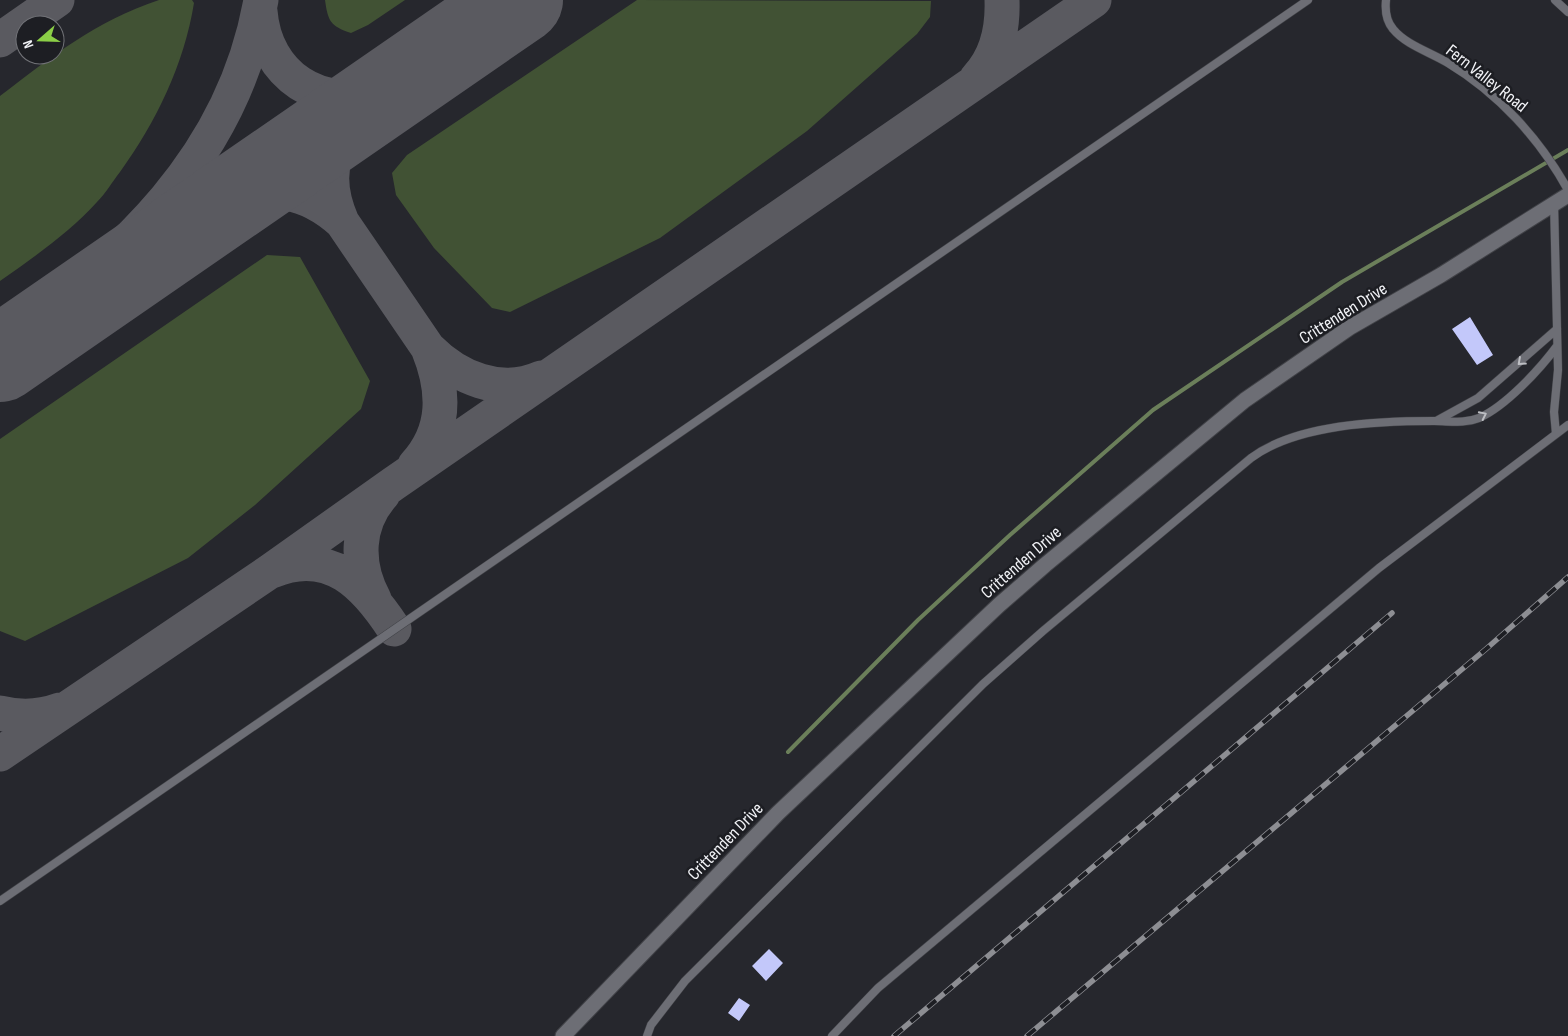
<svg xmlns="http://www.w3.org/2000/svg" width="1568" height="1036" font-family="'Sofia Sans Condensed',sans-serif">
  <rect width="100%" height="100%" fill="#26272d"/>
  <path fill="#415234" d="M159,0h33l2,3c-10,62 -38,119 -74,169 -8,10 -14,21 -23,30 -28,31 -63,55 -97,79v-185c54,-41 94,-74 159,-96z
    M325,0h80l-37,25 -17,8c-21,-7 -23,-12 -26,-33z
    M637,0l294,1 -1,16 -13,17 -110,97 -147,107 -150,74 -18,-4 -58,-60 -38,-53 -4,-22 15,-18z
    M267,255l33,2 70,124 -9,28 -106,96 -67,53 -163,83 -25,-10v-192z"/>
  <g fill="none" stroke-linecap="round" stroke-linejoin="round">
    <path stroke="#6b7f5a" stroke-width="4" d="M788,752l130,-132 92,-85 143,-125 189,-128 226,-132"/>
    <path stroke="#5a5a60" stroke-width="35" d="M260,11c5,65 61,101 121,80l105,-70
      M0,40l57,-40
      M977,78c20,-21 26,-50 25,-78
      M225,204c45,-19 80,-15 117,18l86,126
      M342,222c-23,-52 -6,-85 33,-122
      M0,347c123,-92 233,-188 261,-347
      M415,465c32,-35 30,-75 13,-117 30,30 72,48 113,30
      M272,571c58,-25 94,15 122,58
      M374,599c-19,-35 -18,-75 9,-105
      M0,713c20,5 41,4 60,-3
      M0,754l269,-182 124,-88 701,-484"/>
    <path stroke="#5a5a60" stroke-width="86" d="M0,359l520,-359"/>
  </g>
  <path fill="#c3c8fa" d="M1470,317l23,38 -16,10 -25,-36z
    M769,949l14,14 -17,18 -14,-15z
    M739,998l11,7 -11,16 -11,-8z"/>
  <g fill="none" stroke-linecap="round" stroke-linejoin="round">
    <g stroke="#414247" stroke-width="9">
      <path id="service" d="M1386,0c-1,10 0,21 7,29 13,16 37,23 55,34 50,30 92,76 120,127
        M1555,0l13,12
        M1554,202l4,168 -4,42 2,22
        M1438,420l40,-22 79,-69
        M0,901l1308,-901
        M647,1036l4,-11 34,-44 298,-297 60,-53 208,-173c46,-34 127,-37 183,-37 16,0 30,3 45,-3 27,-12 61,-49 78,-72
        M832,1036l46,-48 501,-420 189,-143"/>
    </g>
    <g stroke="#414247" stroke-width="17">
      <path id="tertiary" d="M563,1036l215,-223 221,-208 46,-40 200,-165 104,-72 92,-53 127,-80"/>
    </g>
    <use href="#service" stroke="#6d6e75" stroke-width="8"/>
    <use href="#tertiary" stroke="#6d6e75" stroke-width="15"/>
    <g stroke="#8d8e93" stroke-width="5.5">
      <path id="rail" d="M894,1036l498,-423
        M1027,1036l459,-387 82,-72"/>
    </g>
    <use href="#rail" stroke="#1d1e23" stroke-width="4" stroke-dasharray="11" stroke-linecap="butt"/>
  </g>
  <defs><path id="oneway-chevron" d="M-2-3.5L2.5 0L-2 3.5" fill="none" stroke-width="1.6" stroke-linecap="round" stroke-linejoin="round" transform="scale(1.25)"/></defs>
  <g stroke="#bdbec3">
    <use href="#oneway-chevron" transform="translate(1521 362) rotate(138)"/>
    <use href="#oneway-chevron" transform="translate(1483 415) rotate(-26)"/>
  </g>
  <g text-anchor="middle" stroke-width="5" stroke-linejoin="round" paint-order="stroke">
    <g font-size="18" fill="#f2f3f7" stroke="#1d1e23">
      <text transform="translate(1487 78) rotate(38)" y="6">Fern Valley Road</text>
      <text transform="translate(1343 313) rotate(-32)" y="6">Crittenden Drive</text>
      <text transform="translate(1021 562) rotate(-41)" y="6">Crittenden Drive</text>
      <text transform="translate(725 841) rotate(-46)" y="6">Crittenden Drive</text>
    </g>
  </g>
  <g transform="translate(40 40) rotate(250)"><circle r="24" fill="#1d1e23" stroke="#727378"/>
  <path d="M0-4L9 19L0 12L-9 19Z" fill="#8bce47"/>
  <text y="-8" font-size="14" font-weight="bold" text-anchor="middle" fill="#f2f3f7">N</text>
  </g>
</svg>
